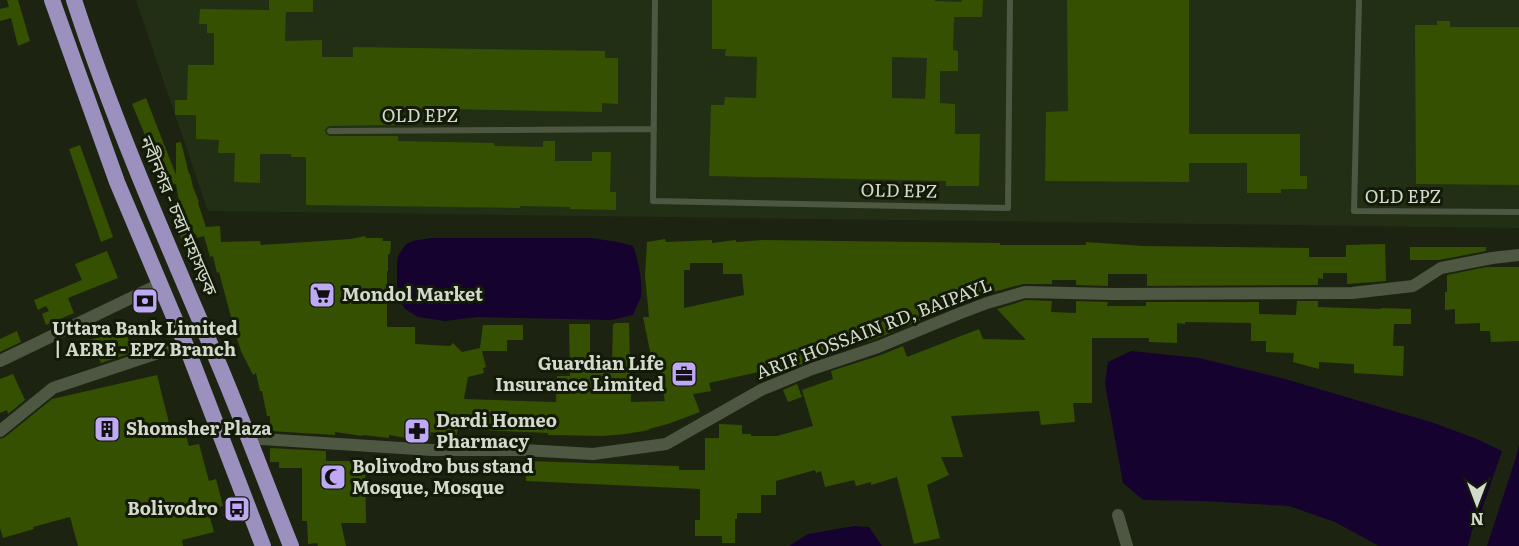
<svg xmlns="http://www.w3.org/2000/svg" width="1519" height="546" font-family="Literata,'Noto Sans Bengali',serif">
  <rect width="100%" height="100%" fill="#1c2411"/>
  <path fill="#232f15" d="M136,0h1383v228l-1311,-17z"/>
  <path fill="#15022f" d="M430,238h161l27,4 15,4c5,12 10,38 8,50 -2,7 -6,13 -8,19l-22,5 -134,-3 -32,4 -27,-4 -13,-8 -7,-11 -1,-8v-25l1,-9 8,-12 7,-3z
    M1131,351l68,7 86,21 149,44 43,16 25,12 -24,70 -6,9 -4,16h-89l-44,-24 -46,-16 -86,-5 -60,-1 -20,-17 -18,-99 3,-22z
    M1519,444v102h-32l30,-92z
    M854,526l15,1 13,19h-93l19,-12z"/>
  <path fill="#355000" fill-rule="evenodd" d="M7,0h11l12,41 -12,5 -7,-28 -11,3v-12l9,-2z
    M269,0h44v12h-27l-1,29 37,-1v17h31v-10l252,4v7h13v46l-16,-1v9l-204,-4v17l-68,1 -3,1 -2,3 1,4 4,2h68v5l96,2v3l49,1v-6h12v20h37v-9h19l-1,40h6v18l-46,-1v-2l-50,-1v2l-214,-3v-48h-15v-3h-31v29l-26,-1 1,-29h-17l1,-13 -23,-1v-24h-21v-15h12l1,-35h26v-32h-7v-9h-8l1,-15 69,1z
    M712,0h223v1l27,1v-2h21l-1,17h-28l-1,33 5,1v20h-18v32l15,1v30h25l-1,52h-33v-5l-237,-5 2,-71h13l1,-8 31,1 1,-41 -32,-1 1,-7h-14zM892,57l35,1 -2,41 -33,-1z
    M1067,0h122v134h111v42h7v13h-26v4h-34v-30h-58v19l-144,-1 1,-69 22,-1z
    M1437,21h13v6h69v158l-103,-1 -1,-159h22z
    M146,98l30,77v-32l5,-1 8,32h1l3,13 6,15 -1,1 8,24 14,-1 1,16 39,-1 1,4 90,-6 14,-3 1,2h17l-1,3h9l-1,13h-2v17h-1v56h28v17l35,2 3,-3 9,9 18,-4 3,-23h40v15h-16v11h-25l4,16 -3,1 1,5 -16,4 -4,22 92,3 1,-26h13l-1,-52h21v40l22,-1 1,-39h2v-1h14l2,79 34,-1 -9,-40h-4l-9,-44h6l-4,-41 2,-34 18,-3 1,3 46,-2v3l24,-3v2l27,-2 237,3v2h86v-3l58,4 165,2v9h37v-12l39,-1 1,37 -39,3v-11h-24v6l-5,-1v7l-171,1v-12h-39v12l-32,-1v-5h-24v4h-29l-63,17v3l-22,8v1l-63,26 -66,22 -31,13 -2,-6 -67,15 2,8 -18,3 7,18 -32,12 -19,5v1l-23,4 -24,2 -54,-1v-2l-90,-4 -2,8 -25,-5 -2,10 -40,-7v3l-26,-3v1l-28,-4v3l-65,-4v-15h-3l-5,-25h-2l-4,-18 -3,2 -12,-24 -6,-19 -16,-60 -2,1 -4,-17 -3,1 -6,-21 -7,2 -1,-4 -14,6 -6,-13 11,-4 -7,-23 -1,1 -3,-17 -11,2 -8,-28 -2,1 -23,-55zM690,263h33v11h19l2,21 -60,13v-38h6z
    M80,145l33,92 -12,5 -32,-93z
    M1410,247h76v4l-47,9h-29z
    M107,251l11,27 -50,20 6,15 -28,12 -4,-11 7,-3 -3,-5 -8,4 -4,-10 48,-20 -7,-16z
    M1486,267h33v74l-28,1 -1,-11h-10v-8l-25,1v-15l-10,1v-18h2v-17z
    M1026,300l26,1 -1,11 25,1v-12l32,1 -1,4h39v-4h113v12l37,1 1,-14h21v6l63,2v-1l30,1v15h-17l-1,22h11l-1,30 -49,-3v-9l-35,-2v7l-26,-7 1,-9 -28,-1v-11h-15v-18l-66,-1v2l-8,-1v20l-28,-1v-4h-57v65h-19l2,19 -34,3 -2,-14 -88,5 12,41h-22l8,18 -22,10 13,53 -26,6 -17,-67 -26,8v-3l-15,4 -2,-6 -29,7 -4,-16 -5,2 -1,-3 -39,11v14h-15v18h-24v6h-2v24h-13v-7h-27v-16h5v-31l-174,-8v-20l153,5v4h26v-32h14v-14l23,1v9h9v2h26l36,-10 -11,-36 31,-11 -2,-8 50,-16 22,-9 4,11 72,-28 4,10 43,1 -29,-31z
    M123,327l11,25 -33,11 -10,-23z
    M17,331l4,11 -21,10v-13z
    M13,374l12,26 -17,14 -1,-4 -7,3v-34z
    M157,375l14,56 13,-3 5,18 10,-2 10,37 7,-2 7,27 -15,4 6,22 -32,8 1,6h-105l-8,-29 -37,10 1,2 -31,9 -3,-10v-89l5,-2 47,-38z
    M797,384l5,13 -14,5 -5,-12z
    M270,448l56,3v10h39l1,62h-25l5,23h-28l-1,-3 -9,1 -1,-23h-5v-53h-23v-6h-9z"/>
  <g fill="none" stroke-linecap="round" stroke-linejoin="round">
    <path stroke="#4d5742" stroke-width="6" d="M655,0l-2,201 355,7 2,-208
      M1359,0l-5,211 165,1
      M330,131l324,-2"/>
    <path stroke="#4d5742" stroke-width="12" d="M0,361l160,-77
      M0,431l53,-43 132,-44
      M248,438l184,12h92l69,4 73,-10 95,-54 51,-21 66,-22 80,-33 29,-11 38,-11 87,2 240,-1 61,-7 28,-18 51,-10 27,-3
      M1118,515l9,31"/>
    <path stroke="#9c90be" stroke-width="16" d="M52,0l65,182 70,166 76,198
      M74,0c40,123 92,241 143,360 26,61 49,124 74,186"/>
  </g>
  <defs>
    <g id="supermarket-square" transform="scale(1.35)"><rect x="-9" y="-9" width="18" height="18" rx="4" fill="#bfa9f4" stroke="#131b08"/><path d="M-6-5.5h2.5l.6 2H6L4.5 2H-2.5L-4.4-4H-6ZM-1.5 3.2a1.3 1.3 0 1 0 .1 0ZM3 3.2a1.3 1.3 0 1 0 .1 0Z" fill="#111"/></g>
    <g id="bank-square" transform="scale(1.35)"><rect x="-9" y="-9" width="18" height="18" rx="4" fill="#bfa9f4" stroke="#131b08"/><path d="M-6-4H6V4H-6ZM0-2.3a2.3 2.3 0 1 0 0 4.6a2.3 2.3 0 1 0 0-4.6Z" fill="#111"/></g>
    <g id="office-square" transform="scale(1.35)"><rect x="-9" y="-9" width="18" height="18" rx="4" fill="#bfa9f4" stroke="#131b08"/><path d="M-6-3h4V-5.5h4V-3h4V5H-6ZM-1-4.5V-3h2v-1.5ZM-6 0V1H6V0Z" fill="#111"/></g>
    <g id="building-square" transform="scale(1.35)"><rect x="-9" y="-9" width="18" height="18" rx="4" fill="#bfa9f4" stroke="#131b08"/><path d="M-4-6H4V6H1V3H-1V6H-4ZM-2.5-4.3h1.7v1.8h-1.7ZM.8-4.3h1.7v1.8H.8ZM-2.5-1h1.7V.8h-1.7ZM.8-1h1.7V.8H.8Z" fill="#111"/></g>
    <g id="pharmacy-square" transform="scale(1.35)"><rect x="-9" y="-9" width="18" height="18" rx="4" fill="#bfa9f4" stroke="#131b08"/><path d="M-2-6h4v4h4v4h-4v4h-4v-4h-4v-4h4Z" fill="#111"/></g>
    <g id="mosque-square" transform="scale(1.35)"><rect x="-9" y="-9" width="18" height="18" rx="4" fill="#bfa9f4" stroke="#131b08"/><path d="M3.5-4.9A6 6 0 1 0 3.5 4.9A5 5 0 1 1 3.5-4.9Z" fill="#111"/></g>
    <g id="bus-square" transform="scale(1.35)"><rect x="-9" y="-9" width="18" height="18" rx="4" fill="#bfa9f4" stroke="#131b08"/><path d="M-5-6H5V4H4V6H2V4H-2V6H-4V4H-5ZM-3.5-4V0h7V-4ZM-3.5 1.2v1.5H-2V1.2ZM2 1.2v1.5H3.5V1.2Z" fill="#111"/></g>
  </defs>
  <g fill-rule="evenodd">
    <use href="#supermarket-square" x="322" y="295"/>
    <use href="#bank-square" x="145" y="301"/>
    <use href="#office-square" x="684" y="374"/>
    <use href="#building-square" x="107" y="429"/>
    <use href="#pharmacy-square" x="417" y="431"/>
    <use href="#mosque-square" x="333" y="477"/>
    <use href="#bus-square" x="237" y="509"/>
  </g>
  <g text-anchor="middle" stroke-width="6" stroke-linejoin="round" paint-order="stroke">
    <g font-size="18" fill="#d3d9cc" stroke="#131b08">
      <text x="420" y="122">OLD EPZ</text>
      <text transform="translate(899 191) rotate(1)" y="6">OLD EPZ</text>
      <text x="1403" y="203">OLD EPZ</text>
      <text transform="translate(178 216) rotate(67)" y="6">নবীনগর - চন্দ্রা মহাসড়ক</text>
      <text transform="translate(874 329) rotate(-21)" y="6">ARIF HOSSAIN RD, BAIPAYL</text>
    </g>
    <g font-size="18" font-weight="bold" fill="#d3d9cc" stroke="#131b08" text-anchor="start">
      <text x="342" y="301">Mondol Market</text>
      <text x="145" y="335" text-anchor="middle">Uttara Bank Limited<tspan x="145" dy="21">| AERE - EPZ Branch</tspan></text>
      <text x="664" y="370" text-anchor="end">Guardian Life<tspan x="664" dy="21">Insurance Limited</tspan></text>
      <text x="436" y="427">Dardi Homeo<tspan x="436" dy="21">Pharmacy</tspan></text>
      <text x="126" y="435">Shomsher Plaza</text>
      <text x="352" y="473">Bolivodro bus stand<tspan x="352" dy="21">Mosque, Mosque</tspan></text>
      <text x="218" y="515" text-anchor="end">Bolivodro</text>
    </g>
  </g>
  <g transform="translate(1477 504) rotate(180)" stroke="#131b08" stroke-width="4.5" paint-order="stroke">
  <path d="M0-4.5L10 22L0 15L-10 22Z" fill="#d3d9cc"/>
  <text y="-9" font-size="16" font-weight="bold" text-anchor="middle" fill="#d3d9cc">N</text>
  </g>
</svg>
